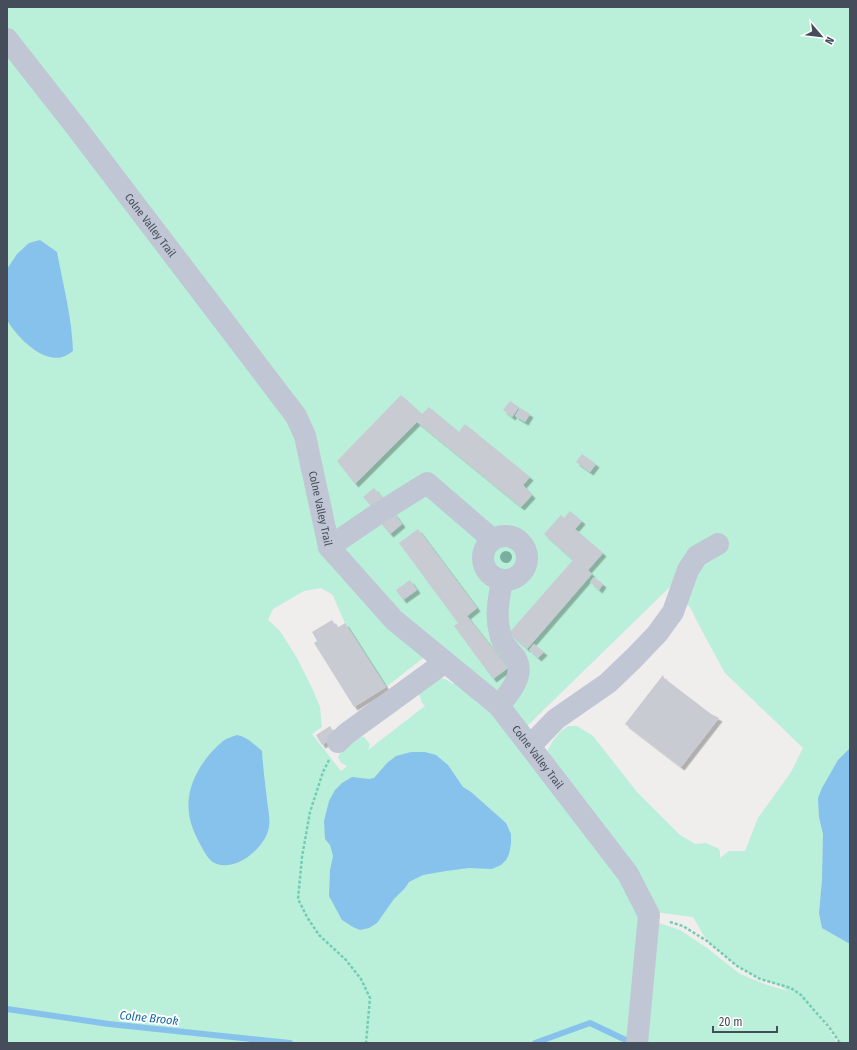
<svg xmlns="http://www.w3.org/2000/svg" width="857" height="1050" font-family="'Fira Sans Condensed',sans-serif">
  <defs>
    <filter id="shadow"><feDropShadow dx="3.5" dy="3.5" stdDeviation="0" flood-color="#0004"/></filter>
  </defs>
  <rect width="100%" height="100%" fill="#f0eded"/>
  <path fill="#baefd9" d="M7,7h843v1036h-11l-10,-16 -20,-23 19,24 9,15h-191l7,-122 27,9 27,18 33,26 27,11 21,6 -9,-6 -19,-6 -23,-13 -30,-25 -14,-24 -38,-5 -108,-160 5,-10 8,-10 8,-6h9l16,10 44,56 43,43 15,9 11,-1 13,6 1,3v6l9,-7h16l13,-33 33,-46 12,-24 -78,-75 -23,-42 -12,-24 -4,-3 -10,-23 -153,149 -124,-112 -70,-71 98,108 -41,32 -41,-64 -8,-18 -4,-10 -12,-7 -17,3 -31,18 -5,11 12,11 17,27 15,30 8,19 2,20 -10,7 29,37 6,-5 -6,-3 -3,-6 4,-8 14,-13 8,1 6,7 -2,6 57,-44 -3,-3 -3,-9 15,-17 11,2 8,5 3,-2 37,30 122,156 29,48 -17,127h-620z"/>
  <path fill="#87c2ec" d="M40,240l17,12c6,33 15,65 16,99 -3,2 -7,5 -11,6 -20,6 -46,-21 -55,-37v-51l10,-15 12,-11z
    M237,735c10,2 17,9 25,16 1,19 4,38 6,57 1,6 2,13 1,19 -2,12 -11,22 -20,29 -8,6 -21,12 -32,8 -8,-2 -13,-13 -17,-20 -5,-10 -10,-20 -11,-31 -4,-28 14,-55 34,-72 4,-3 9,-4 14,-6z
    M850,748v196l-28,-16 -3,-15 3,-33 1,-46 -4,-17 -1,-19 4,-10 16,-28z
    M411,752h14l11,3 12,10 15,22 8,5 35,31 5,11v10l-2,10 -3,6 -5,5 -9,4 -23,-1 -23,3 -23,4 -14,7 -4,6 -11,11 -17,24 -8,5 -9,2 -7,-3 -11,-7 -13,-24 1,-26 3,-14 -3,-11 -5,-6 -1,-18 5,-20 6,-11 7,-7 10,-6 17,2 5,-1 13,-15 9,-7z"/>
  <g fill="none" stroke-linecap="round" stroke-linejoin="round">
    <path stroke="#87c2ec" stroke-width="6" d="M7,1009l102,15 181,19
      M535,1043l55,-20 42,20"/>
  </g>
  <path fill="#c9cbd3" filter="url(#shadow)" d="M401,395l21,19 7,-7 30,25 6,-8 65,53 -7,8 9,10 -11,12 -104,-85 -62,62 -18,-23z
    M510,401l9,6 -7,10 -9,-7z
    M520,408l10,6 -5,8 -10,-6z
    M582,454l14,10 -6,8 -14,-10z
    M374,488l9,11 -10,9 -10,-11z
    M570,511l12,10 -7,8 28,24 -15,17 4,4 -65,75 -18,-16 64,-73 -29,-26 17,-19 3,3z
    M393,512l9,12 -12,10 -10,-12z
    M418,529l59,79 -10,8 41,52 -15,11 -39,-53 4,-3 -59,-80z
    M594,577l9,7 -4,6 -9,-8z
    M410,580l7,10 -14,10 -7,-10z
    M332,620l5,8 8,-5 41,64 -32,20 -40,-64 3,-2 -5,-9z
    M534,644l10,8 -6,6 -9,-8z
    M663,675l1,3 47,36 8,4 -38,49 -56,-43z
    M330,726l6,10 -14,9 -6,-10z"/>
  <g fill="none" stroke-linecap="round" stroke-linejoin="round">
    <path stroke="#72cdb3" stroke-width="2.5" stroke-dasharray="3 2" stroke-linecap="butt" d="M329,760l-6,12 -13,40 -8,45 -4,42 9,18 12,18 27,25 15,19 9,19 -4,45
      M670,922l13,4 24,15 30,25 23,13 31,9 10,7 12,14 16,18 11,16"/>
    <g stroke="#c0c6d3" stroke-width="22">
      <path id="s1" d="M7,39l69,88 220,289 9,20 24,111 65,73 105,86 129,168 21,41 -12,128"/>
      <circle cx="505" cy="558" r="22"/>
      <path d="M329,547l50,-34 48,-30 65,56"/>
      <path d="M499,706c10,-13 26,-30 17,-47 -2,-4 -6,-7 -8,-10 -4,-4 -7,-10 -8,-16 -5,-18 -1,-35 2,-53"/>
      <path d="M338,742l8,-8 99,-72"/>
      <path d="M530,746l26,-27 52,-36 26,-25 23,-24 16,-22 15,-42 9,-14 21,-12"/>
    </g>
  </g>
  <circle fill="#78af9e" cx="506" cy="557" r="6"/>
  <g text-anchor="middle" stroke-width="4" stroke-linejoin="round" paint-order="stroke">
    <g font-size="11" fill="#454c5a" stroke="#fff">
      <text dy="4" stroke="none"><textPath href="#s1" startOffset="235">Colne Valley Trail</textPath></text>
      <text dy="4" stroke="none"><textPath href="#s1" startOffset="571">Colne Valley Trail</textPath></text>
      <text dy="4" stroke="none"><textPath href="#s1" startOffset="908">Colne Valley Trail</textPath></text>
    </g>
    <g font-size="12" font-style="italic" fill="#0b66a8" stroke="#fff">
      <text transform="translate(149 1018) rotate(6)" y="4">Colne Brook</text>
    </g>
  </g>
  <rect width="857" height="1050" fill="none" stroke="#454c5a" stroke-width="16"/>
  <g transform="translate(821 36) rotate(118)" stroke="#ffffff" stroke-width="3" paint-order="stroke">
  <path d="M0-3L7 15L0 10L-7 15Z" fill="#454c5a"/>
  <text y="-6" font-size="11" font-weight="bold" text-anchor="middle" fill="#454c5a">N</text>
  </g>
  <path d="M713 1026v6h64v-6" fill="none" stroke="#454c5a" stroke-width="2"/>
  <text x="719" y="1026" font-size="12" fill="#454c5a" stroke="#ffffff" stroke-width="3" paint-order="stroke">20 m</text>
</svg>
